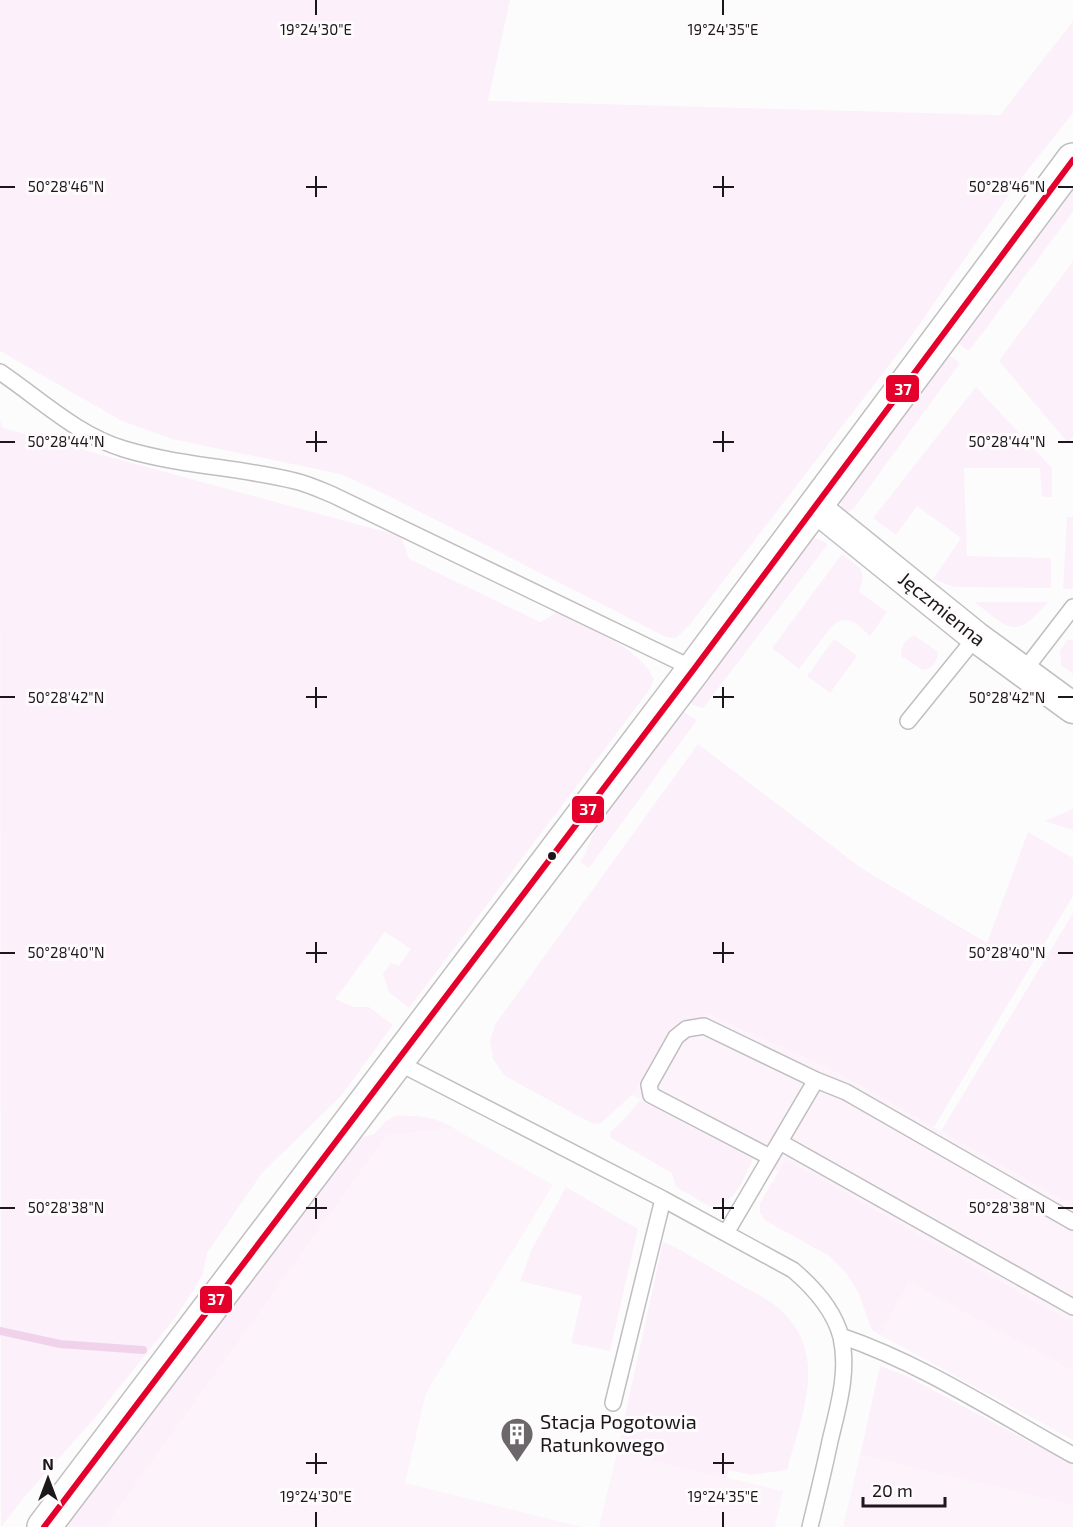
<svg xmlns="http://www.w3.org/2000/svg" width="1073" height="1527" font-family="'Exo 2',sans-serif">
  <rect width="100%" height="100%" fill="#fdfcfd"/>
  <path fill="#fdf3fb" d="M707,1014l126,56 240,136v117l-287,-164 -8,13 -146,-77 39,-67z
    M453,1128l100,57 -127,208 -21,90 177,44h-477l282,-392z
    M909,1282l164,89v69l-193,-105z
    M617,1452l166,39 -8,36h-176z
    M860,1455l213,50v22h-230z"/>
  <path fill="#fcf0fa" d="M0,0h510l-22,101 512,14 73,-94v92l-58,73 -105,152 -219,285 -15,15 -10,-1 -281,-143 -45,-20 -168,-35 -50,-18 -122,-70z
    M1073,184v28l-104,139 -13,-9z
    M1073,261v176l-5,6 -69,-82z
    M946,353l14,10 -106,145 -7,5 -6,-2 -1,-14z
    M976,387l76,81v29h-10l-2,-29h-76l3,88 84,2v30l-96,-1 -22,-8 28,-41 -44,-32 -21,29 -23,-17z
    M0,420l3,8 398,108 8,23 131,63 18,-10c30,15 81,35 96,67l-4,10 -241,319 -20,-16 -6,-18 8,-11 8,3 12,-17 -26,-17 -50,67 19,8h15l24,18 -52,71 -79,77 -55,80 -4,21 -25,40 -84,105 -69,77 -24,31z
    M1067,517h6v69l-2,3h-8z
    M810,538l9,1 9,5 -125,164 -10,-3 -5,-7z
    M842,554l19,15 2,10 -4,13 28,20 -17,24c-12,-11 -22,-24 -38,-10l-33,43 -27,-21z
    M974,602h74c-33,39 -38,27 -74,0z
    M914,635l24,17c-1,11 -4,15 -15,18l-22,-14c0,-9 4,-17 13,-21z
    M834,639l23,17 -27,37 -23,-17z
    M1067,640h6v34l-12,-9 -1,-14z
    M679,709l18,11 -108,148 -9,-6 5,-8 13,-32z
    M698,744l166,126 123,73 41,-111 45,26v38l-139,231 -101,-57 -126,-56 -36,14 -39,67 -31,28 -8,1 -88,-48 -12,-17 -3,-19 6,-17z
    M1073,809v21l-29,-9z
    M1073,913v293l-132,-75z
    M640,1100l113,59c-11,22 -16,45 -44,47l-33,-19 -4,-14 -61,-35 -1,-5 17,-17z
    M395,1116c22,-1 39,0 58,12l-66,7 -282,392h-39l294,-389 14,-4 11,-12z
    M786,1159l287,164v48l-164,-89 -29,53 -8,-5 -14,-38 -12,-19 -17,-17 -63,-35 -6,-8v-10z
    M566,1187l72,42 -28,122 -39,-8 11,-47 -62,-15 12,-32z
    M663,1242c27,12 51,28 76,42 12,7 25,13 36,21 56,46 28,106 12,165l-36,5 -22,-5 -3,8 -109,-26z
    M880,1366l27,10 166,89v40l-213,-50z"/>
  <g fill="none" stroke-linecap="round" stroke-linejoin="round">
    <path stroke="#f0d3ea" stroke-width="8" d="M0,1331l60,13 83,6"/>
    <g stroke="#c1bec0" stroke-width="18">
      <path id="service" d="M0,372c40,27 77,63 124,77 56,17 114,18 171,32 13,3 26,9 38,14l361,174
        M1023,672l50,-65
        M908,721l68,-84
        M395,1061l268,138 130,71c20,17 41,40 48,67 8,35 -3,70 -11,104 -6,29 -13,57 -20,86
        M780,1142l293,165
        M770,1157l-119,-62 -2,-10 27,-48 10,-8 18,-3 112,54
        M726,1233l90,-153 30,12 227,130
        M841,1336c82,28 156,77 232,119
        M613,1403l50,-204"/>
    </g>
    <g stroke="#c1bec0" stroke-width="33">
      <path id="minor" d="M814,506l162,131 97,71"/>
    </g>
    <g stroke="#c1bec0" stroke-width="36">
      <path id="tertiary" d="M44,1527l650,-858 379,-509"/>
    </g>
    <use href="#service" stroke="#fff" stroke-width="15"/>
    <use href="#minor" stroke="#fff" stroke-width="30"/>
    <use href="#tertiary" stroke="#fff" stroke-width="33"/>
    <g stroke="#fefbfd" stroke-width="10">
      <path id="bus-1" d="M44,1527l650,-858 379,-509"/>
    </g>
    <use href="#bus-1" stroke="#e4002b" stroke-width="6"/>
  </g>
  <path fill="none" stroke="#1c171b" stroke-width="2" d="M316,0v15M723,0v15M316,176v21M723,176v21M0,187h15M306,187h21M713,187h21M1058,187h15M316,431v21M723,431v21M0,442h15M306,442h21M713,442h21M1058,442h15M316,687v21M723,687v21M0,697h15M306,697h21M713,697h21M1058,697h15M316,942v21M723,942v21M0,953h15M306,953h21M713,953h21M1058,953h15M316,1198v21M723,1198v21M0,1208h15M306,1208h21M713,1208h21M1058,1208h15M316,1453v21M723,1453v21M306,1463h21M713,1463h21M316,1512v15M723,1512v15"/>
  <defs>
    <g id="building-pin" transform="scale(1.725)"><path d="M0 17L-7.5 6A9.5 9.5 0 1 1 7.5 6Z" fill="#6b676a" stroke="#fefbfd"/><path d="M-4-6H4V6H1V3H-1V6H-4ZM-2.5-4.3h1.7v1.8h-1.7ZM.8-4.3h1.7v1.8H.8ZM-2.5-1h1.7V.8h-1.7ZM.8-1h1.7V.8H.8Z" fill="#fff"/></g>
  </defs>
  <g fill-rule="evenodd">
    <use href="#building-pin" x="517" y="1434"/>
  </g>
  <circle fill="#1c171b" stroke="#fefbfd" stroke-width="2" cx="552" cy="856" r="5"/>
  <g text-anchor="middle" stroke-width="6" stroke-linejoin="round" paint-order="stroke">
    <g font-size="20" fill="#1c171b" stroke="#fefbfd">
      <text transform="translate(942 609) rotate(39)" y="7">Jęczmienna</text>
    </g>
    <g font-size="20" fill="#1c171b" stroke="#fefbfd" text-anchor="start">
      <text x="540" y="1429">Stacja Pogotowia<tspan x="540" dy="23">Ratunkowego</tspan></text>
    </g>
  </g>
  <g font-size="15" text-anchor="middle" fill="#1c171b" stroke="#fefbfd" stroke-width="6" stroke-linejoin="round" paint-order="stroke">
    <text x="316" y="35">19°24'30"E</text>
    <text x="723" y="35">19°24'35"E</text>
    <text x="66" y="192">50°28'46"N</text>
    <text x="1007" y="192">50°28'46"N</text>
    <text x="66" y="447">50°28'44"N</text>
    <text x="1007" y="447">50°28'44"N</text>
    <text x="66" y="703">50°28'42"N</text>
    <text x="1007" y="703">50°28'42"N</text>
    <text x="66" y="958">50°28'40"N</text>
    <text x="1007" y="958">50°28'40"N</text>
    <text x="66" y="1213">50°28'38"N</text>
    <text x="1007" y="1213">50°28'38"N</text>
    <text x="316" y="1502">19°24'30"E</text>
    <text x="723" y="1502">19°24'35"E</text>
  </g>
  <g stroke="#fefbfd" stroke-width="2">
    <rect x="885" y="374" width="35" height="29" rx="6" fill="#e4002b"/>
    <rect x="571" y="795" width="34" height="29" rx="6" fill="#e4002b"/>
    <rect x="199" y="1285" width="34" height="29" rx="6" fill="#e4002b"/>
  </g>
  <g font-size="16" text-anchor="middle" font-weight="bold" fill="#fff">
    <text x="903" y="395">37</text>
    <text x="588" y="815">37</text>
    <text x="216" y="1305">37</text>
  </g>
  <g transform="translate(48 1479)" stroke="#fefbfd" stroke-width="4.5" paint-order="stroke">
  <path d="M0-4.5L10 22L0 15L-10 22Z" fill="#1c171b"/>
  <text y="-9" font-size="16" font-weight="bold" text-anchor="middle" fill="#1c171b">N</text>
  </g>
  <path d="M863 1497v9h82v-9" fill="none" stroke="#1c171b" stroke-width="3"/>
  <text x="872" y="1497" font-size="18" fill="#1c171b" stroke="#fefbfd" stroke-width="4.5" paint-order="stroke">20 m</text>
</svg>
